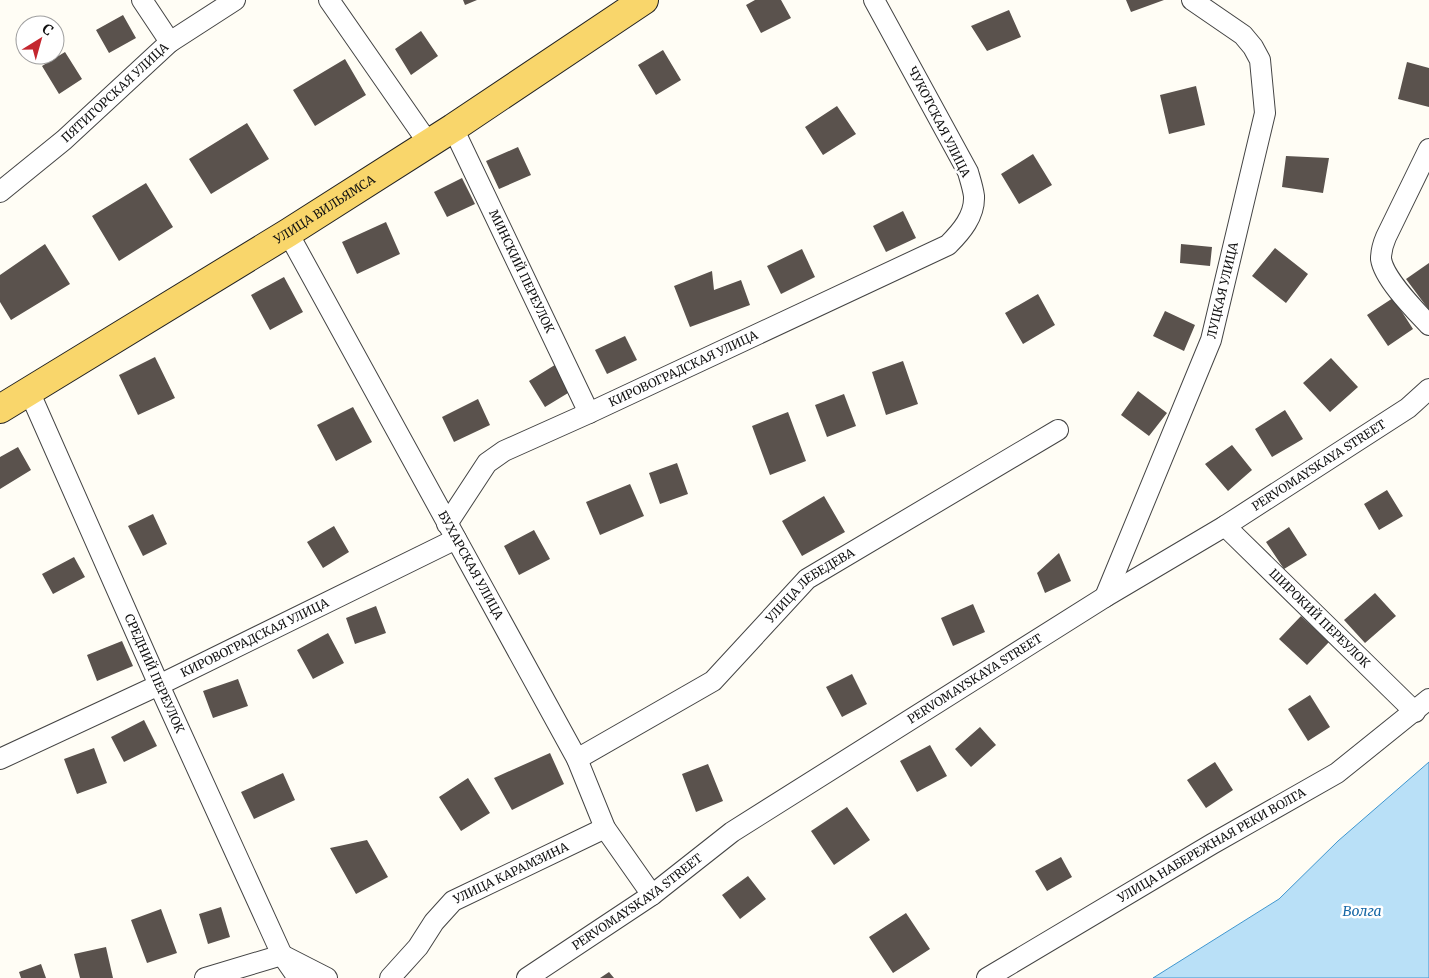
<svg xmlns="http://www.w3.org/2000/svg" width="1429" height="978" font-family="Merriweather,serif">
  <rect width="100%" height="100%" fill="#fffdf5"/>
  <path fill="#b9e0f7" stroke="#3f96cf" d="M1429,762v216h-276l126,-79 59,-58z"/>
  <path fill="#5a524d" d="M463,0h14l-12,5z
    M755,0h26l10,18 -30,15 -15,-28z
    M1126,0h38l-33,12z
    M1009,10l12,27 -34,14 -16,-25z
    M123,15l13,23 -27,15 -13,-23z
    M421,31l17,25 -27,19 -16,-26z
    M663,50l18,30 -25,15 -18,-30z
    M65,52l17,27 -23,15 -17,-28z
    M345,59l21,36 -51,31 -22,-36z
    M1407,62l22,6v39l-31,-8z
    M1196,86l9,39 -36,9 -9,-39z
    M837,106l19,28 -33,21 -18,-28z
    M247,123l22,36 -58,35 -22,-35z
    M518,147l13,28 -32,14 -13,-28z
    M1033,154l19,31 -33,19 -18,-30z
    M1286,156l43,2 -6,35 -41,-6z
    M462,178l13,26 -28,13 -13,-25z
    M146,183l27,44 -54,34 -27,-45z
    M903,211l13,27 -30,14 -13,-26z
    M386,222l14,32 -43,20 -15,-32z
    M45,244l25,40 -59,36 -11,-18v-27z
    M1181,244l31,3 -2,19 -30,-3z
    M1275,248l33,26 -22,29 -34,-27z
    M802,249l13,28 -34,17 -14,-28z
    M1429,263v47l-23,-31z
    M712,271l2,19 27,-10 9,25 -60,22 -16,-41z
    M284,277l19,35 -33,18 -19,-35z
    M1038,294l17,31 -32,19 -18,-31z
    M1393,298l20,31 -25,17 -21,-31z
    M1165,311l30,14 -11,26 -31,-15z
    M625,336l12,24 -30,14 -12,-24z
    M155,357l20,41 -37,17 -19,-40z
    M1331,358l27,29 -28,25 -27,-29z
    M903,361l15,43 -32,11 -14,-43z
    M558,363l15,27 -28,17 -16,-26z
    M1138,391l29,22 -18,23 -28,-21z
    M844,394l12,32 -29,11 -12,-32z
    M478,399l12,26 -36,17 -12,-25z
    M353,407l19,35 -36,19 -19,-36z
    M1285,410l18,29 -31,18 -17,-28z
    M788,412l18,49 -36,14 -18,-49z
    M1232,445l20,25 -24,21 -23,-27z
    M18,447l13,23 -31,19v-32z
    M677,463l11,31 -28,10 -11,-31z
    M630,484l14,32 -44,19 -14,-33z
    M1387,490l16,26 -24,14 -15,-26z
    M824,496l21,36 -43,24 -20,-35z
    M153,514l14,30 -24,12 -15,-30z
    M334,526l15,26 -26,16 -16,-26z
    M1289,527l18,28 -23,14 -18,-27z
    M534,530l16,29 -31,16 -15,-29z
    M1059,553l12,28 -26,12 -8,-20z
    M74,557l11,20 -32,17 -11,-20z
    M1375,593l21,23 -31,27 -21,-23z
    M973,604l12,28 -32,14 -12,-28z
    M376,606l10,27 -31,11 -9,-26z
    M1301,616l28,26 -22,23 -28,-26z
    M328,633l16,30 -31,16 -16,-29z
    M122,641l11,25 -36,15 -10,-26z
    M852,674l15,30 -25,13 -16,-30z
    M238,679l10,27 -35,12 -10,-27z
    M1310,695l20,32 -22,14 -20,-32z
    M144,720l13,26 -33,16 -13,-25z
    M980,727l16,18 -25,22 -16,-18z
    M930,745l17,31 -30,16 -17,-31z
    M94,748l13,35 -30,11 -13,-35z
    M550,753l14,31 -52,26 -18,-32z
    M1215,762l18,28 -27,18 -19,-28z
    M708,764l15,37 -27,11 -14,-38z
    M283,773l12,27 -41,19 -13,-27z
    M468,778l22,35 -29,18 -22,-34z
    M847,807l23,33 -36,25 -23,-34z
    M367,840l21,37 -32,17 -26,-46z
    M1061,857l11,20 -25,14 -12,-20z
    M748,876l18,23 -26,20 -18,-24z
    M221,907l9,30 -22,7 -9,-30z
    M161,909l16,44 -30,10 -16,-43z
    M906,913l24,36 -37,24 -24,-36z
    M106,947l7,31h-33l-6,-24z
    M41,964l5,14h-25l-2,-6z
    M609,972l5,6h-14z"/>
  <g fill="none" stroke-linecap="round" stroke-linejoin="round">
    <g stroke="#444" stroke-width="22">
      <g id="street">
        <path d="M142,0l28,42"/>
        <path d="M329,0l100,144"/>
        <path id="s1" d="M453,128l136,285"/>
        <path d="M1429,149l-43,88c-3,7 -5,14 -5,22 3,20 34,51 48,66"/>
        <path id="s2" d="M0,192l64,-52 106,-98 65,-42"/>
        <path id="s3" d="M288,233l289,526 28,69 47,67"/>
        <path id="s4" d="M29,391l130,294 123,270 16,23"/>
        <path id="s5" d="M447,524l40,-61 17,-12 85,-38 359,-168c13,-13 27,-29 26,-49 -1,-8 -4,-17 -6,-24l-94,-172"/>
        <path id="s6" d="M1225,526l190,186"/>
        <path id="s7" d="M1105,597l106,-257 54,-227 -5,-53 -7,-13 -10,-12 -51,-35"/>
        <path id="s8" d="M0,759l159,-74 297,-146"/>
        <path id="s9" d="M577,759l136,-78 94,-102 251,-149"/>
        <path d="M205,978l77,-23 45,23"/>
        <path id="s10" d="M390,978l28,-31 16,-25 19,-21 152,-73"/>
        <path id="s11" d="M527,978l125,-83 80,-63 373,-235 120,-71 183,-118 21,-19"/>
        <path id="s12" d="M987,978l225,-134 125,-71 92,-74"/>
      </g>
    </g>
    <g stroke="#222" stroke-width="30">
      <g id="primary">
        <path id="s13" d="M0,409l288,-176 165,-105 191,-128"/>
      </g>
    </g>
    <use href="#street" stroke="#fff" stroke-width="20"/>
    <use href="#primary" stroke="#f9d66b" stroke-width="28"/>
  </g>
  <g text-anchor="middle" stroke-width="5" stroke-linejoin="round" paint-order="stroke">
    <g font-size="12" fill="#111" stroke="#fff">
      <text dy="4" stroke="none"><textPath href="#s2" startOffset="152">ПЯТИГОРСКАЯ УЛИЦА</textPath></text>
      <text transform="translate(939 122) rotate(63)" y="4">ЧУКОТСКАЯ УЛИЦА</text>
      <text dy="4" stroke="none"><textPath href="#s13" startOffset="381">УЛИЦА ВИЛЬЯМСА</textPath></text>
      <text dy="4" stroke="none"><textPath href="#s1" startOffset="159">МИНСКИЙ ПЕРЕУЛОК</textPath></text>
      <text dy="4" stroke="none"><textPath href="#s7" startOffset="329">ЛУЦКАЯ УЛИЦА</textPath></text>
      <text dy="4" stroke="none"><textPath href="#s5" startOffset="291">КИРОВОГРАДСКАЯ УЛИЦА</textPath></text>
      <text dy="4" stroke="none"><textPath href="#s11" startOffset="944">PERVOMAYSKAYA STREET</textPath></text>
      <text dy="4" stroke="none"><textPath href="#s3" startOffset="379">БУХАРСКАЯ УЛИЦА</textPath></text>
      <text dy="4" stroke="none"><textPath href="#s9" startOffset="294">УЛИЦА ЛЕБЕДЕВА</textPath></text>
      <text dy="4" stroke="none"><textPath href="#s6" startOffset="132">ШИРОКИЙ ПЕРЕУЛОК</textPath></text>
      <text dy="4" stroke="none"><textPath href="#s8" startOffset="282">КИРОВОГРАДСКАЯ УЛИЦА</textPath></text>
      <text dy="4" stroke="none"><textPath href="#s4" startOffset="309">СРЕДНИЙ ПЕРЕУЛОК</textPath></text>
      <text dy="4" stroke="none"><textPath href="#s11" startOffset="539">PERVOMAYSKAYA STREET</textPath></text>
      <text dy="4" stroke="none"><textPath href="#s12" startOffset="261">УЛИЦА НАБЕРЕЖНАЯ РЕКИ ВОЛГА</textPath></text>
      <text dy="4" stroke="none"><textPath href="#s10" startOffset="164">УЛИЦА КАРАМЗИНА</textPath></text>
      <text dy="4" stroke="none"><textPath href="#s11" startOffset="134">PERVOMAYSKAYA STREET</textPath></text>
    </g>
    <g font-size="14" font-style="italic" fill="#1768a6" stroke="#fff">
      <text x="1362" y="916">Волга</text>
    </g>
  </g>
  <g transform="translate(40 40) rotate(37)"><circle r="24" fill="#ffffff" stroke="#a0a0a0"/>
  <path d="M0-4L9 19L0 12L-9 19Z" fill="#c4262e"/>
  <text y="-8" font-size="14" font-weight="bold" text-anchor="middle" fill="#111111">С</text>
  </g>
</svg>
